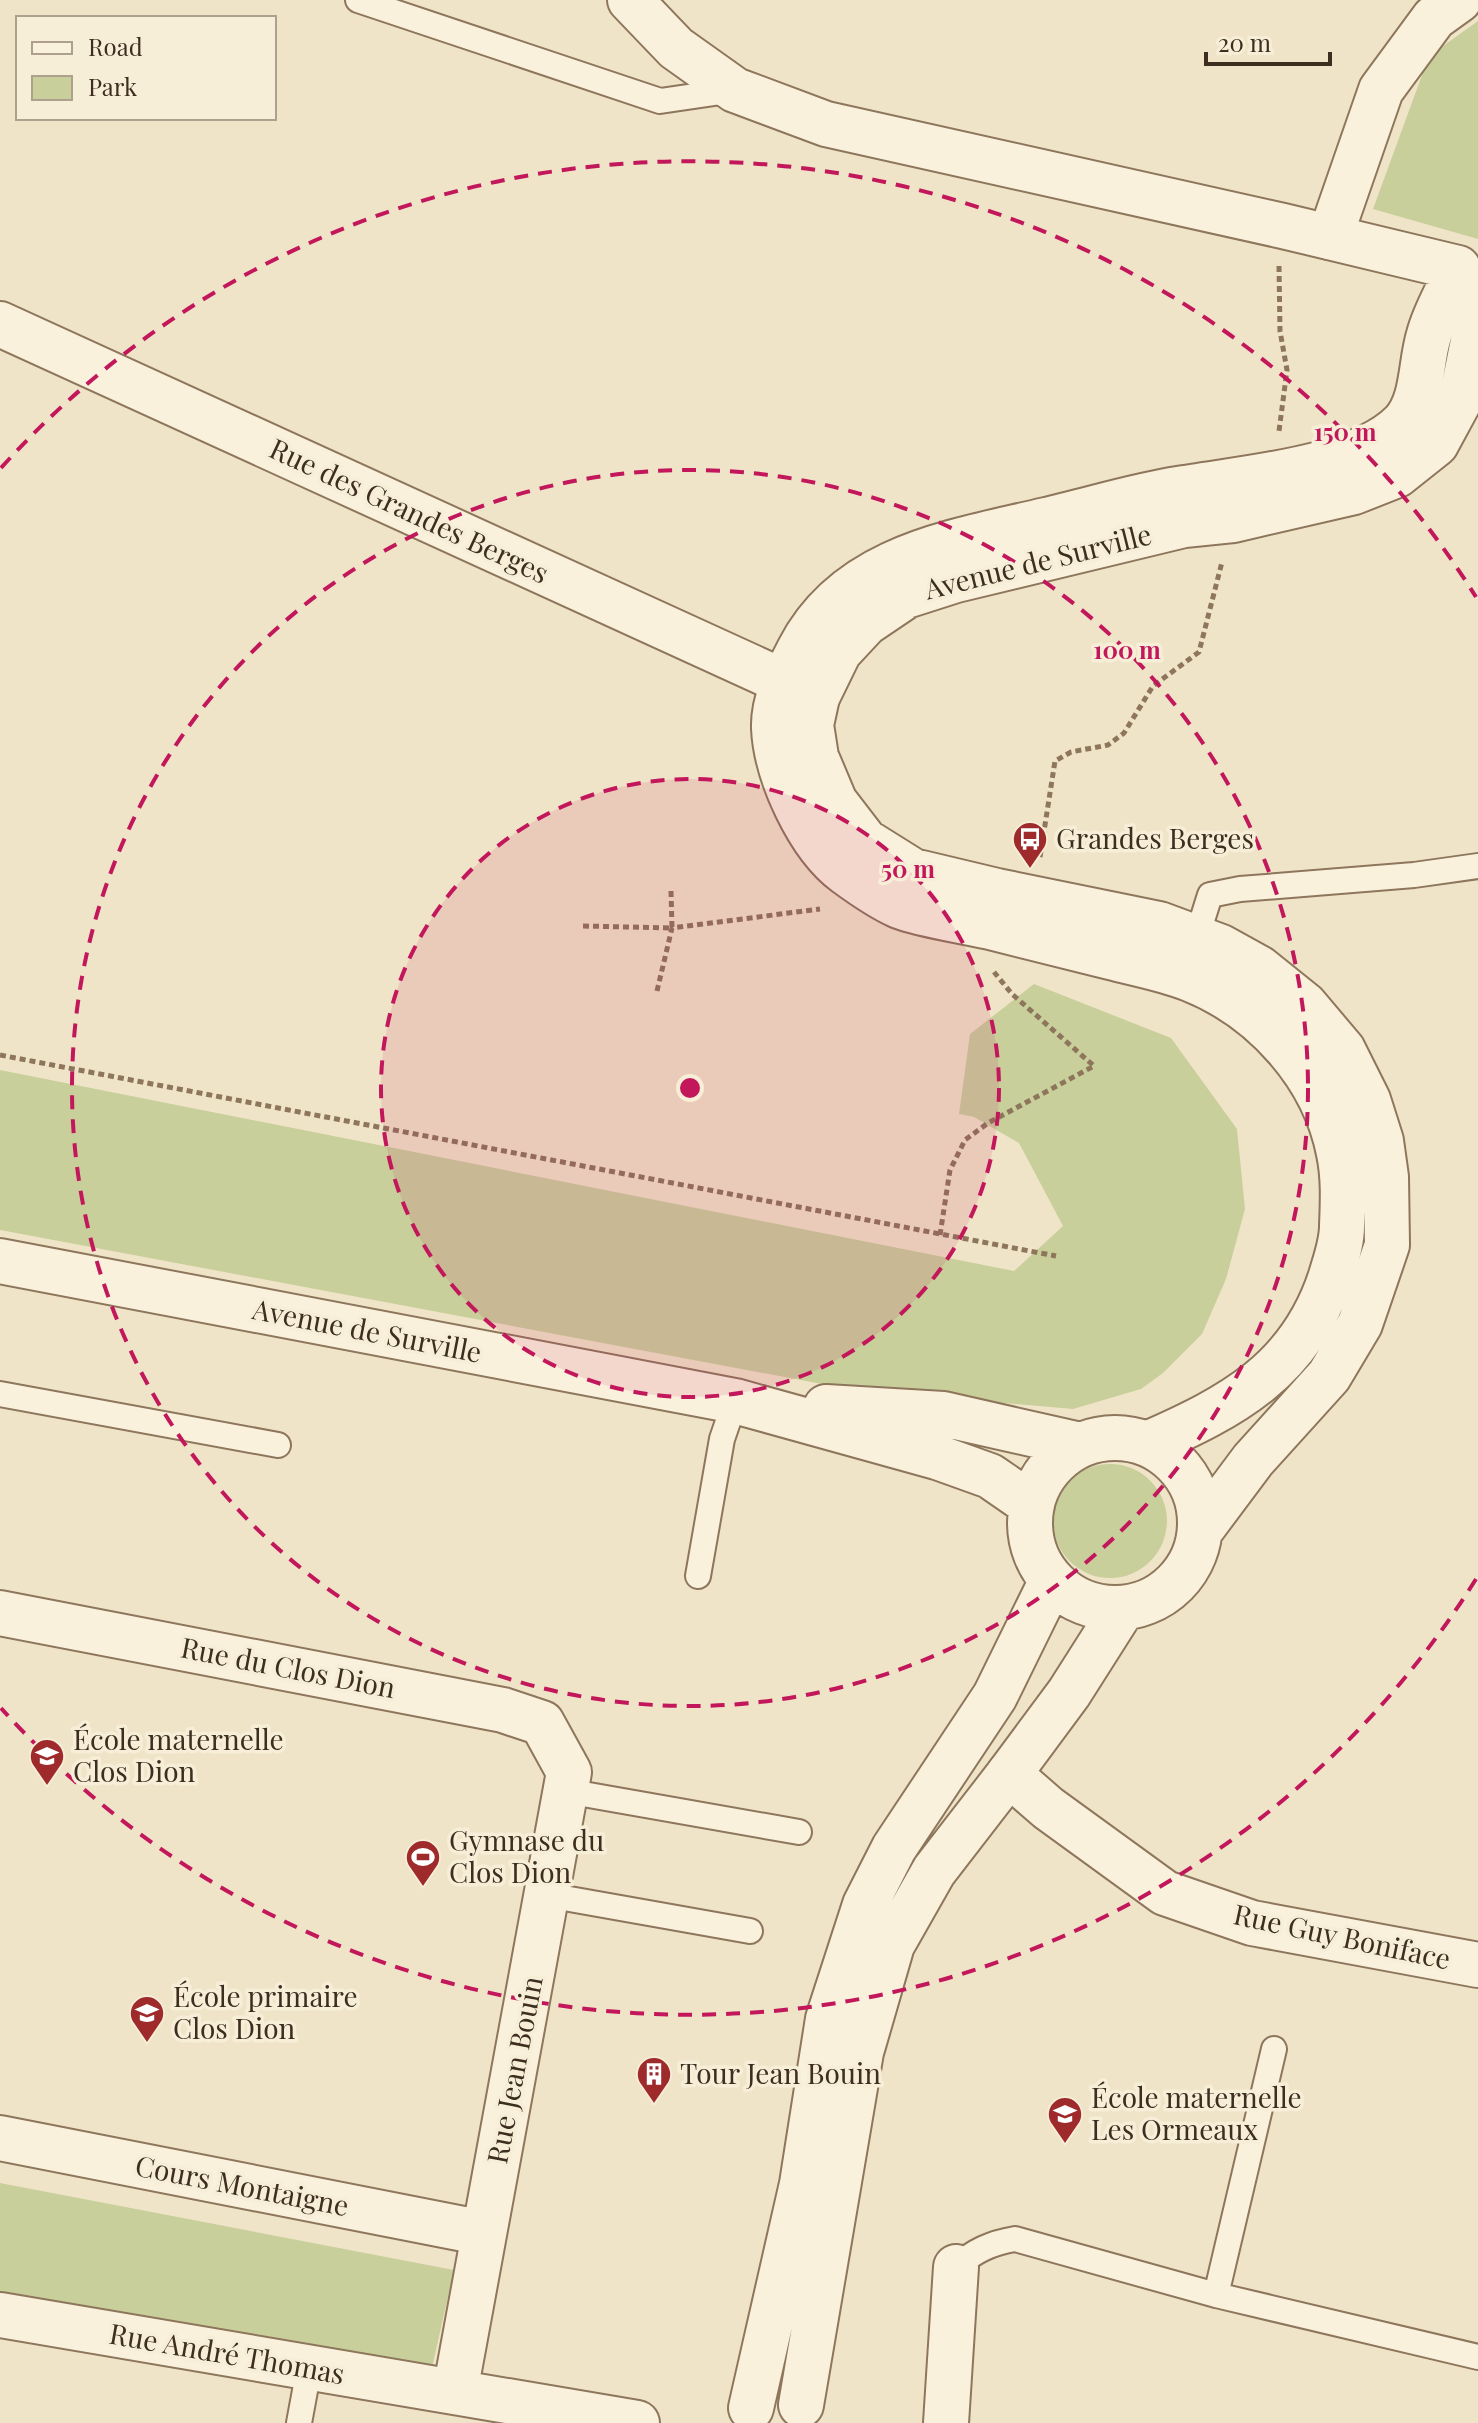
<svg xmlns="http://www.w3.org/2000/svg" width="1478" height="2423" font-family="'Playfair Display',serif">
  <rect width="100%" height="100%" fill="#f0e4c8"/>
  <path fill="#c9cf9b" d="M1478,21v218l-105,-30 56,-153z
    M1034,984l137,54 66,91 8,80 -19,70 -24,55 -39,39 -22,16 -68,20 -219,-19 -854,-160v-160l1014,201 49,-45 -44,-83 -45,-26 -15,-3 11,-80z
    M1053 1521a57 57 0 1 1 114 0a57 57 0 1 1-114 0Z
    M0,2183l454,87 -23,102 -431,-76z"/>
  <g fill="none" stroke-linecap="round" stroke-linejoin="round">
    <g stroke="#8d765c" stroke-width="28">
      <path id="service" d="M358,0l302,101 75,-11
        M1193,949l17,-54 30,-6 174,-14 64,-9
        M0,1394l278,51
        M698,1576l24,-137 13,-38
        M566,1791l233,41
        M547,1895l203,36
        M956,2267c18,-16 35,-24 59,-28l201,56 262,62
        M1216,2295l58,-246
        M299,2423l10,-54"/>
    </g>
    <g stroke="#8d765c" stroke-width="48">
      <path id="minor" d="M1330,237l51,-147 53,-72 25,-18
        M0,324l817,373
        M0,1613l503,97 39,13 27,49 -114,620
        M1009,1774l39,34 117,85 87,30 226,42
        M0,2138l484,95
        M0,2315l637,108
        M946,2423l10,-156"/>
    </g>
    <g stroke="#8d765c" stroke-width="48">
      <path id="tertiary" d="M630,0l46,48 59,42 91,34 457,102 175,42
        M0,1261l735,140 202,56 53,19 42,29
        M826,1407l117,7 137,31
        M1030 1523a85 85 0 1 1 170 0a85 85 0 1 1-170 0Z
        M1147,1444c85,-37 154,-74 184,-168 5,-17 11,-33 11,-50 1,-25 2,-49 -3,-73 -15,-78 -76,-145 -149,-174 -25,-10 -53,-15 -80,-22 -40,-10 -80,-20 -120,-30 -29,-7 -65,-11 -91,-21 -18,-8 -38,-22 -53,-33 -38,-28 -70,-99 -72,-145 -1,-27 13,-55 25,-78 48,-94 155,-108 247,-130 44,-10 88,-24 132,-31 63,-11 179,-19 225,-66 21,-23 17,-60 26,-88 6,-23 20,-45 29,-67
        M1200,1531l53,-71 76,-84 31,-52 27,-79 -1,-68 -5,-36 -13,-41 -25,-50 -38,-45 -46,-37 -38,-21 -62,-23 -162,-33 -84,-20 -48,-30 -30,-39 -19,-45 -5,-32 6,-28 22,-45 27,-29 40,-27 50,-16 228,-55 49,-5 121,-28 43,-17 39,-31 26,-48 12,-60 -16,-68
        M801,2405l60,-353 31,-107 42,-74 75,-97 60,-81 54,-85
        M751,2408l51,-224 26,-165 37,-114 29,-57 101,-152 57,-116"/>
    </g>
    <path stroke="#8d765c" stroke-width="5" stroke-dasharray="6 4" stroke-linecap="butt" d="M1279,266l1,65 7,39 -8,61
      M1040,857l15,-96 16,-9 37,-7 16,-12 29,-47 46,-34 23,-90
      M583,926l89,2 -1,-37
      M657,991l15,-63 148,-19
      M0,1055l1056,201
      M940,1235l10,-65 15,-30 23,-17 106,-57 -82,-72 -18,-22"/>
    <use href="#service" stroke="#faf1dc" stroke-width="24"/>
    <use href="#minor" stroke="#faf1dc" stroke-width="44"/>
    <use href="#tertiary" stroke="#faf1dc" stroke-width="44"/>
  </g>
  <circle cx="690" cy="1088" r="309" fill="#c2185b" fill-opacity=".12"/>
  <g fill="none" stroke="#c2185b" stroke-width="4" stroke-dasharray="14 10">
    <circle cx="690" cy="1088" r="309"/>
    <circle cx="690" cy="1088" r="618"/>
    <path d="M1476 1579A927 927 0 0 1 1 1708M1 468A927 927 0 0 1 1476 597"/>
  </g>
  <defs>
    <g id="bus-pin" transform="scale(1.8)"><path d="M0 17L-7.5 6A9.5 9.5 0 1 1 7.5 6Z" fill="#9e2a2b" stroke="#f7eed8"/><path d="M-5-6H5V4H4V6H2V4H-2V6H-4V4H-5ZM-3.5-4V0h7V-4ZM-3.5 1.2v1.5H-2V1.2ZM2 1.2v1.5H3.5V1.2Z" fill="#fff"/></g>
    <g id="school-pin" transform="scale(1.8)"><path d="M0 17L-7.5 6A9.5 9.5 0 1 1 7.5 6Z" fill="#9e2a2b" stroke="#f7eed8"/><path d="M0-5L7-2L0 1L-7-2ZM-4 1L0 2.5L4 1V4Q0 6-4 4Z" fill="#fff"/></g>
    <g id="stadium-pin" transform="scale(1.8)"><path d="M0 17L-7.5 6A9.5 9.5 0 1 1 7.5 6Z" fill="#9e2a2b" stroke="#f7eed8"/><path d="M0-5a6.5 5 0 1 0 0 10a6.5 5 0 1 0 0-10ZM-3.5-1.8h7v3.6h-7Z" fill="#fff"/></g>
    <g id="building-pin" transform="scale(1.8)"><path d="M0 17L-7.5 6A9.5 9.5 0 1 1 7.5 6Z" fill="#9e2a2b" stroke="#f7eed8"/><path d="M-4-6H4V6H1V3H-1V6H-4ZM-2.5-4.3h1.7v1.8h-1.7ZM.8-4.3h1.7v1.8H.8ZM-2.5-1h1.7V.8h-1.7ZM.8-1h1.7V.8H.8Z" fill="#fff"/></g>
  </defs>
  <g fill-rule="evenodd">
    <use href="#bus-pin" x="1030" y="839"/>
    <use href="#school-pin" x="47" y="1756"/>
    <use href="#stadium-pin" x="423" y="1857"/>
    <use href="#school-pin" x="147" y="2013"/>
    <use href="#building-pin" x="654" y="2074"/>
    <use href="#school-pin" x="1065" y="2114"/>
  </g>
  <g text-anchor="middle" stroke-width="7" stroke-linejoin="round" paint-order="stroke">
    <g font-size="28" fill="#3d2e20" stroke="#f7eed8">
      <text transform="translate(409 511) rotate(25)" y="10">Rue des Grandes Berges</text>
      <text transform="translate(1038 562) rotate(-14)" y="10">Avenue de Surville</text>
      <text transform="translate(367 1331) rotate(11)" y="10">Avenue de Surville</text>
      <text transform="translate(288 1668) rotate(11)" y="10">Rue du Clos Dion</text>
      <text transform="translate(1342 1937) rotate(12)" y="10">Rue Guy Boniface</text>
      <text transform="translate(515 2070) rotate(-79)" y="10">Rue Jean Bouin</text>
      <text transform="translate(242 2186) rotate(11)" y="10">Cours Montaigne</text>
      <text transform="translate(227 2354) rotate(10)" y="10">Rue André Thomas</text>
    </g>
    <g font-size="28" fill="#3d2e20" stroke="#f7eed8" text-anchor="start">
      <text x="1056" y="849">Grandes Berges</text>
      <text x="73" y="1750">École maternelle<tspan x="73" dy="32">Clos Dion</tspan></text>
      <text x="449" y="1851">Gymnase du<tspan x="449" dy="32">Clos Dion</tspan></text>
      <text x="173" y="2007">École primaire<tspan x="173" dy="32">Clos Dion</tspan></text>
      <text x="680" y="2084">Tour Jean Bouin</text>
      <text x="1091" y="2108">École maternelle<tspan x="1091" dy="32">Les Ormeaux</tspan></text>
    </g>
  </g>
  <circle cx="690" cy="1088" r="12" fill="#c2185b" stroke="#f7eed8" stroke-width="4"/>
  <g font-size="24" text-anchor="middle" font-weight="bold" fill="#c2185b" stroke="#f7eed8" stroke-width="7" stroke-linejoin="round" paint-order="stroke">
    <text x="1345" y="441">150 m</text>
    <text x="1127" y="659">100 m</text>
    <text x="908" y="878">50 m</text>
  </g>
  <rect x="16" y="16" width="260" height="104" fill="#f7eed8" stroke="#ada18e" stroke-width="2"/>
  <rect x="32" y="42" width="40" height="12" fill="#faf1dc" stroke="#ada18e" stroke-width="2"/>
  <text x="88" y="56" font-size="24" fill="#3d2e20">Road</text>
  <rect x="32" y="76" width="40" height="24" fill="#c9cf9b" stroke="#ada18e" stroke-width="2"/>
  <text x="88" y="96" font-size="24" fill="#3d2e20">Park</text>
  <path d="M1206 52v12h124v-12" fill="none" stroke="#3d2e20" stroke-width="4"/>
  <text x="1218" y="52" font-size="24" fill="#3d2e20" stroke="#f7eed8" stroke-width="6" paint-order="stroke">20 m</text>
</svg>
